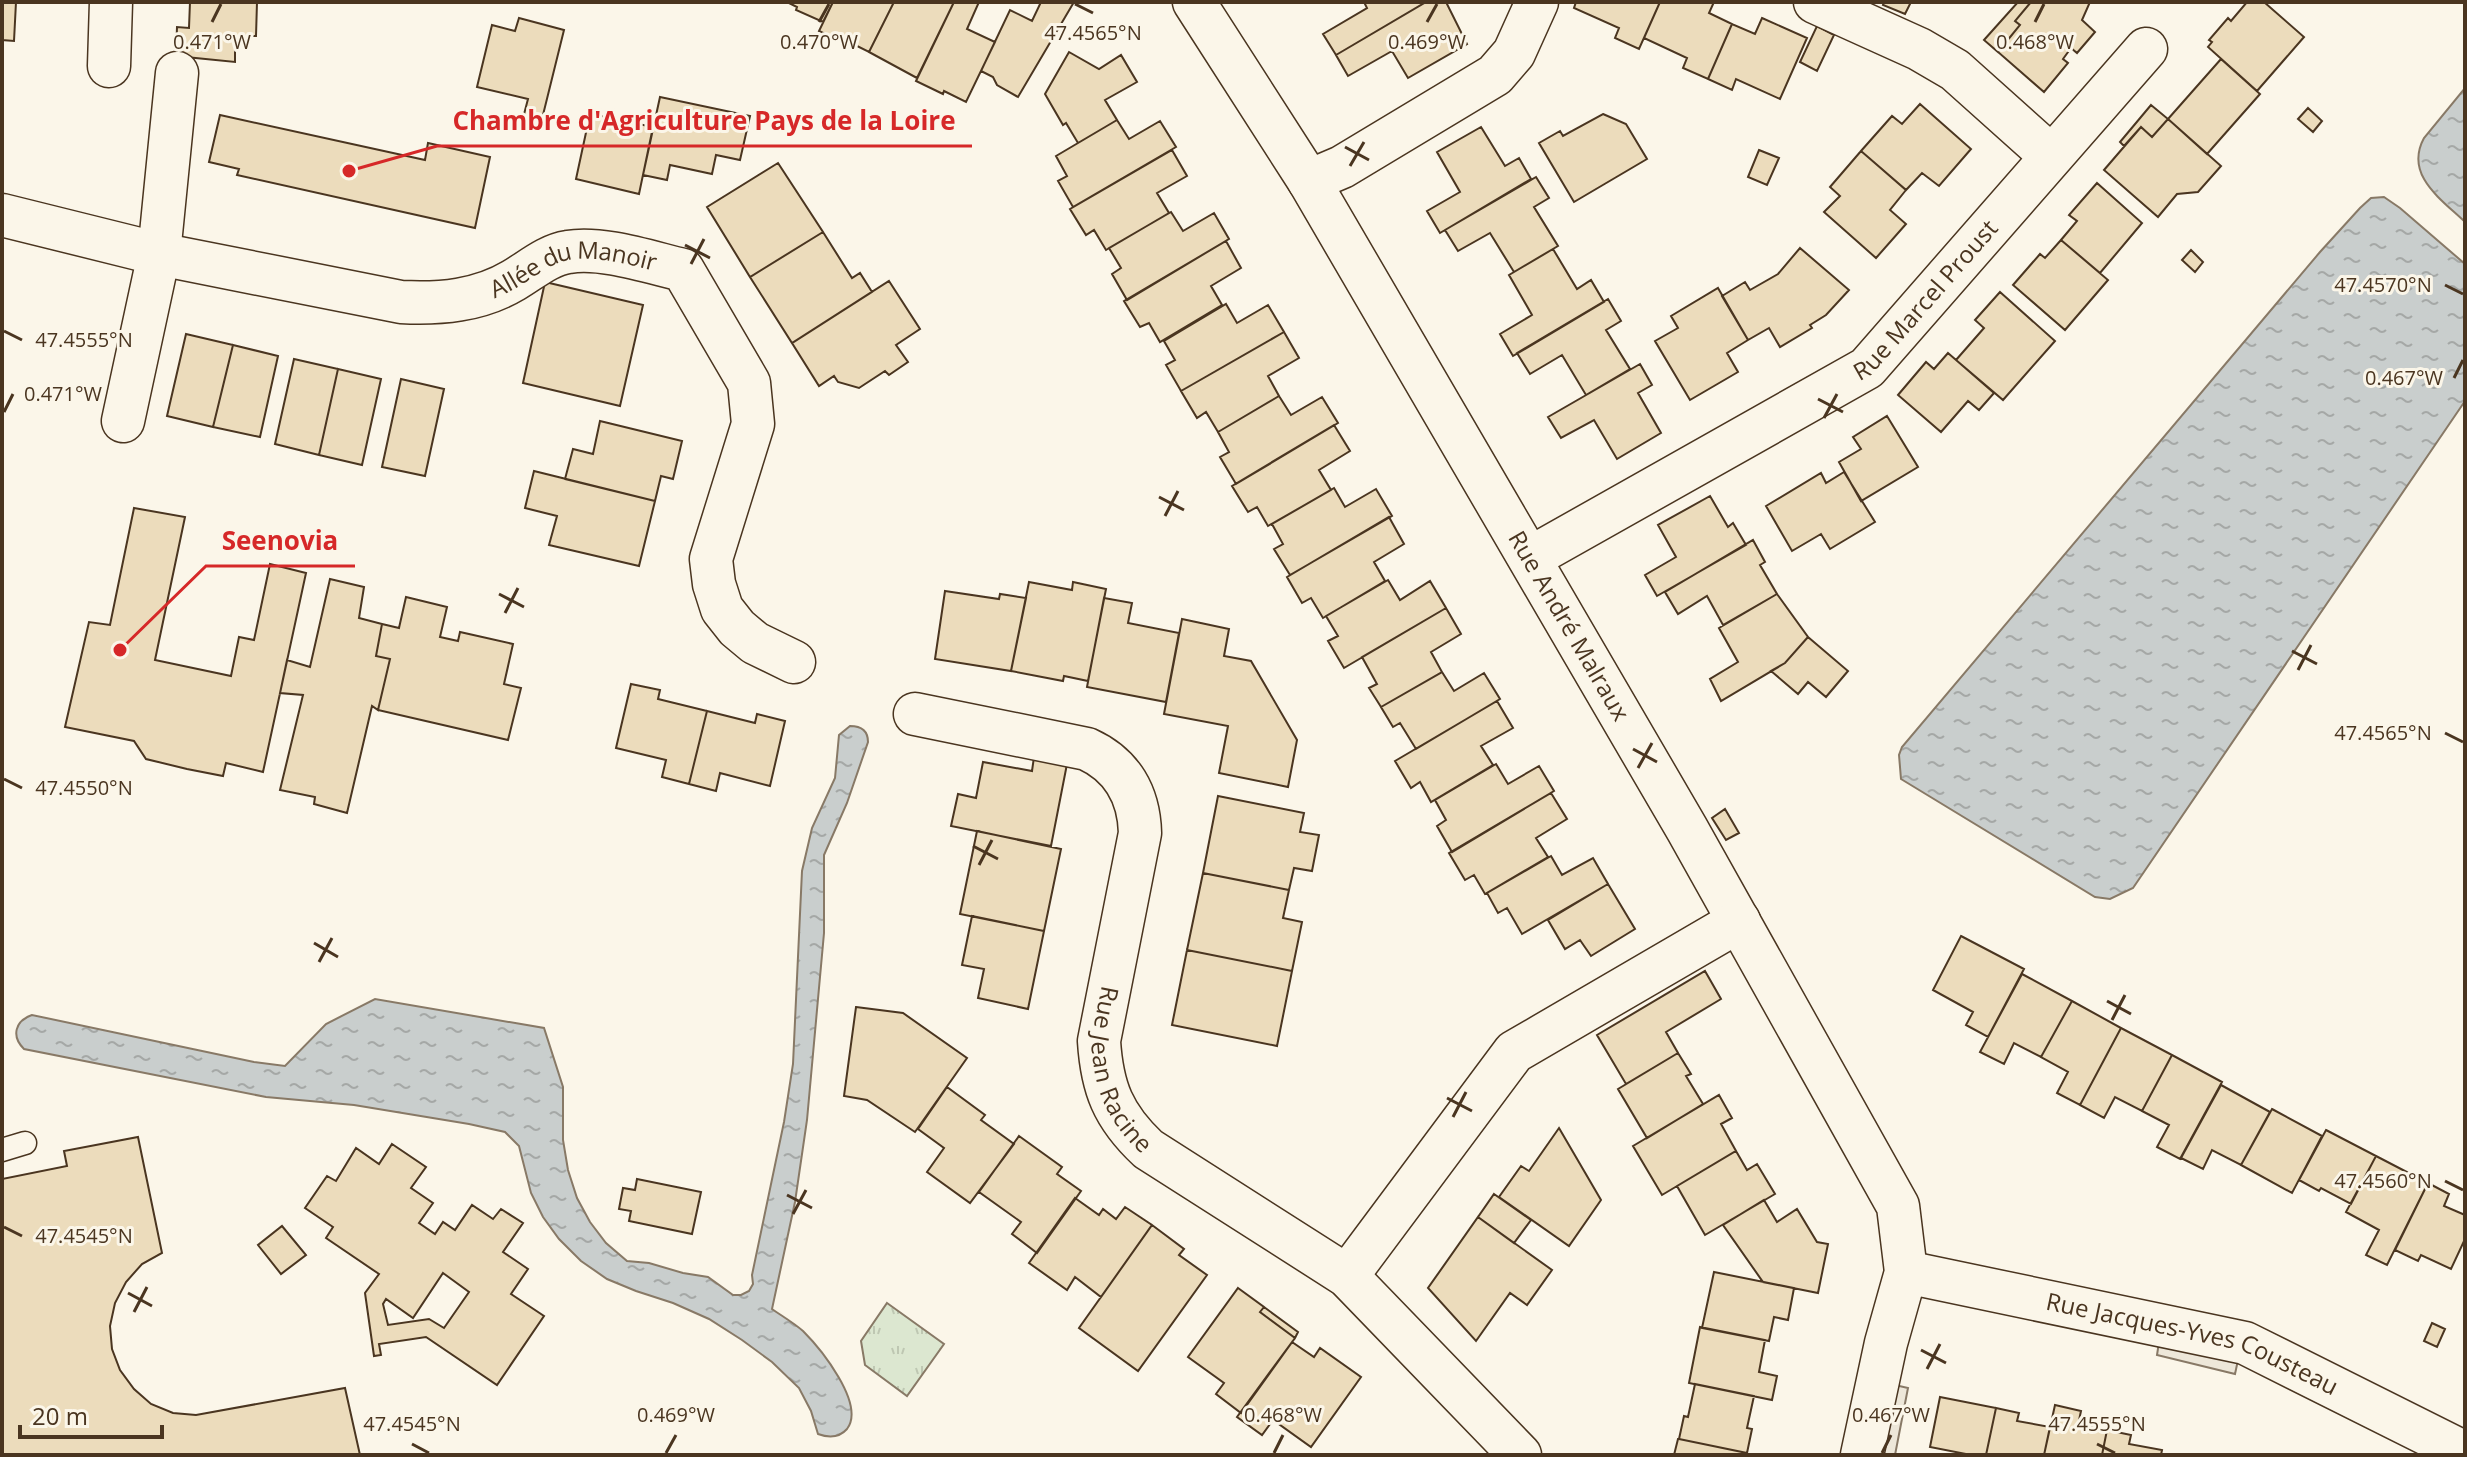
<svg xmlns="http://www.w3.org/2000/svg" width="2467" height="1457" font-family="'Open Sans',sans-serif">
  <defs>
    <pattern id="grass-tufts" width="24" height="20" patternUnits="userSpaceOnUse" patternTransform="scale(2)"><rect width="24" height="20" fill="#dce7d0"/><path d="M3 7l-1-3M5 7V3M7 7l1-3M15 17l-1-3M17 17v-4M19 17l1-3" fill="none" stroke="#bec7b2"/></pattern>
    <pattern id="water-ripples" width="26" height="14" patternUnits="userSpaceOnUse" patternTransform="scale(2)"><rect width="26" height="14" fill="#c9cecd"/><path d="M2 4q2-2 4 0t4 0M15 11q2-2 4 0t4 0" fill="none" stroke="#a5a8a6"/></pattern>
  </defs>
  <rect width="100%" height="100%" fill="#fbf6e9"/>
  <path fill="url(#grass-tufts)" stroke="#887966" stroke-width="2" d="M887,1303l57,41 -37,52 -42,-31 -4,-24z"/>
  <path fill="#ede7d9" stroke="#887966" stroke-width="2" d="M2159,1342l79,18 -3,14 -78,-19z
    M1895,1385l13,3 -13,67h-14z"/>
  <path fill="url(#water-ripples)" stroke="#887966" stroke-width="2" d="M2465,88v134c-24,-23 -61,-47 -41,-84z
    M2384,197l16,11 65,56v137l-332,487 -23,11 -15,-2 -194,-118 -2,-24 3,-8 418,-495 40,-44 11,-10z
    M850,726c11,0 18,4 18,16l-21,61 -23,52v78l-17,187 -12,82 -23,107c10,7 22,14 31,22 17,17 63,73 44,98 -8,9 -18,9 -29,5l-7,-23 -12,-23 -27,-26 -30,-22 -33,-21 -36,-16 -37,-12 -29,-12 -26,-18 -22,-22 -16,-22 -12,-24 -12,-47 -14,-14 -36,-8 -115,-19 -88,-8 -242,-48c-13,-13 -9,-28 8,-34l222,47 31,4 41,-42 49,-25 169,29 19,59v53l5,30 9,28 13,24 16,21 21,18 22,2 34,10 25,4 25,18h8l8,-4 4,-7 -1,-9 32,-153 9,-58 9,-193 10,-43 23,-50 4,-43z"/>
  <path fill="#ecdcbc" stroke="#4a3520" stroke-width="2" fill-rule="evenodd" d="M2,2h14l-2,39 -12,-1z
    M190,2h67l-1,34h-21v26l-59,-6 1,-29 12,1z
    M787,2h46l-10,20 -27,-12 1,-3z
    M833,2h61l-25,50 -22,-11 -1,3 -27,-13z
    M894,2h60l-37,76 -48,-26z
    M954,2h25l-12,27 28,13 -29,60 -22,-11 -1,3 -27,-13z
    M1041,2h33l-56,95 -21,-12 -4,-8 -12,-6 29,-61 22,11z
    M1364,2h62l-90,53 -13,-21 44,-26z
    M1426,2h20l21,42 -59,34 -16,-27 -44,25 -12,-21z
    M1576,2h84l-21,47 -24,-11 4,-10 -45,-20z
    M1660,2h54l-5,11 23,11 -24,55 -25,-11 4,-10 -43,-20z
    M1884,2h27l-6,12 -22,-9z
    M2018,2h13l-16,19 5,4 -22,27 -14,-12z
    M2031,2h59l-8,18 13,12 -18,21 -6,-5 -8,11 5,4 -24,29 -46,-40 22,-27 -5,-4z
    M2247,2h17l40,35 -47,54 -49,-44 4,-5 -3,-2 19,-22 3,3z
    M519,18l45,12 -23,93 -18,-5 5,-19 -51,-12 15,-62 23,6z
    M1762,18l45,20 -27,61 -44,-20 -4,11 -24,-11 24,-55 23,10z
    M1817,26l17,9 -17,36 -17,-9z
    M1069,52l30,17 22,-14 16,27 -32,18 12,20 -39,23 -12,-20 -3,2 -18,-31z
    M2221,59l39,35 -53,60 -39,-35z
    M660,97l90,19 -10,44 -24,-5 -4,19 -42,-9 -3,15 -24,-5z
    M1920,104l51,45 -32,37 -17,-13 -16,17 -45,-39 31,-35 10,8z
    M2151,105l17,14 -16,18 -11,-10 -17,19 -4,-4z
    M2308,108l14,13 -9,11 -15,-13z
    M590,114l63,13 -14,67 -63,-15z
    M1603,114l23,10 21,35 -73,43 -35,-59 21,-12 3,5z
    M220,115l205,45 3,-17 62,14 -15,71 -238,-53 2,-6 -30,-7z
    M2168,119l53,47 -23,26 -21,2 -19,23 -54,-47 37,-43 11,10z
    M1117,120l12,19 31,-18 16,26 -103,60 -15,-26 9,-5 -11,-20z
    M1481,127l24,39 14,-8 12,21 -91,54 -13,-22 33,-19 -23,-40z
    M1172,150l15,26 -30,17 12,20 -63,37 -12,-20 -8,5 -16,-26z
    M1759,150l20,8 -12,27 -19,-8z
    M1861,151l45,39 -16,20 16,14 -30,34 -52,-46 16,-16 -10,-9z
    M778,163l45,69 -73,45 -43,-70z
    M1536,177l13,21 -15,9 24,39 -44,26 -24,-39 -32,18 -13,-21z
    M2097,183l45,40 -42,50 -39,-33 16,-19 -8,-6z
    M1171,212l12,19 31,-18 15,26 -102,61 -15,-26 9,-6 -12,-20z
    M823,232l29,46 8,-5 12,19 -80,51 -42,-66z
    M2061,240l47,40 -43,50 -52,-45 27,-31 5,4z
    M1226,241l15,27 -30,18 11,19 -62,37 -11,-19 -9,4 -16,-26z
    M1800,248l49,42 -23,25 -16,10 2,3 -32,19 -11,-19 -21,12 -26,-44 23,-14 5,8 28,-16z
    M1553,249l24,40 14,-9 13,22 -91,54 -13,-22 32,-19 -23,-40z
    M2191,250l12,12 -8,10 -13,-12z
    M889,281l31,48 -24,16 12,17 -19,13 -4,-4 -26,17 -21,-6 -4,-6 -15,10 -27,-43z
    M545,282l98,23 -23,101 -97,-23z
    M1718,288l30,52 -21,13 11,19 -48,28 -35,-59 23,-13 -7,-12z
    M2000,292l55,49 -52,59 -47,-40 28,-32 -9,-8z
    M1608,299l13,22 -15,9 24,39 -44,26 -24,-40 -32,19 -13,-21z
    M1226,304l11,19 31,-18 16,27 -103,59 -15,-26 9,-5 -11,-19z
    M1284,332l15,26 -31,18 11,20 -61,36 -12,-20 -9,6 -16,-27z
    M186,334l47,11 -20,82 -46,-11z
    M233,345l45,11 -18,81 -47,-10z
    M1948,353l46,40 -15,17 -11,-9 -27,31 -43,-37 28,-33 8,7z
    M294,359l44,10 -19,86 -44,-11z
    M1640,364l12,21 -14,8 23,40 -44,26 -23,-39 -33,18 -13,-21z
    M338,369l43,10 -19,86 -43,-10z
    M401,379l43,10 -19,87 -43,-9z
    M1279,396l12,19 31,-18 16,26 -102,61 -16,-27 9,-5 -11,-20z
    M1887,416l31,51 -57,34 -22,-39 22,-13 -8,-12z
    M600,421l82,20 -9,38 -12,-3 -6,25 -90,-22 8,-30 20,5z
    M1334,425l16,26 -31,19 12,20 -63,36 -11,-19 -9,5 -16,-26z
    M534,471l121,30 -16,65 -90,-21 8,-29 -32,-8z
    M1844,472l31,50 -45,27 -9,-15 -29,17 -26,-45 55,-33 5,10z
    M1334,488l11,19 31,-18 16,27 -102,59 -16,-26 9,-5 -11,-20z
    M1710,496l18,31 5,-4 13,22 -89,51 -12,-21 31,-18 -18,-32z
    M134,508l51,9 -30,143 76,16 8,-39 15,3 16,-76 36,9 -43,199 -37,-9 -3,13 -36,-7 -41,-10 -12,-18 -69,-14 24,-105 21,3z
    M1389,517l15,27 -30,18 11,19 -62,37 -12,-20 -9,5 -15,-26z
    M1753,540l12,22 -5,3 17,29 -54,31 -16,-29 -29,18 -13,-22z
    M330,579l34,8 -5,31 23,6 -6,32 14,3 -12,51 -6,-4 -25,107 -33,-9 1,-7 -35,-7 23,-95 -23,-2 7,-33 23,7z
    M1388,580l12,20 30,-19 16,27 -102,60 -16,-27 10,-5 -12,-20z
    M1029,582l43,8 1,-8 33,7 -18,92 -24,-5 -1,5 -52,-10z
    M945,591l54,8 1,-5 26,4 -15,73 -76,-12z
    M1777,594l31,43 -23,26 -64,38 -11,-22 28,-17 -19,-34z
    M406,597l41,10 -7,30 18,4 2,-9 53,12 -9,40 17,4 -13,52 -130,-30 12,-51 -14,-3 6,-32 17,4z
    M1104,598l28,5 -4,20 51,10 -13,69 -79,-15z
    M1446,608l15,26 -30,18 11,20 -61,35 -12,-19 8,-4 -15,-27z
    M1182,619l47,10 -5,27 27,5 46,79 -9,47 -69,-14 9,-47 -64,-12z
    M1808,637l40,34 -22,26 -18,-15 -10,12 -27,-23 14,-8z
    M1442,672l12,19 30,-18 16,26 -84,50 -16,-26 -7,4 -12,-20z
    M631,684l29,6 -2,9 49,12 -18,73 -27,-7 4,-17 -50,-12z
    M1497,701l16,27 -32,18 12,19 -62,37 -11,-20 -9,6 -16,-27z
    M707,711l48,12 2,-9 28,7 -15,65 -50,-13 -4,18 -27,-7z
    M1034,757l33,7 -16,82 -100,-20 7,-32 18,4 7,-36 49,9z
    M1496,764l12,20 31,-18 15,25 -102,61 -15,-26 9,-6 -11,-20z
    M1551,793l16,26 -31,19 12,19 -63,37 -11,-19 -9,5 -16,-27z
    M1218,796l86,17 -4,19 19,3 -7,36 -18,-3 -5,22 -86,-17z
    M1725,809l14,24 -13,7 -14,-22z
    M977,831l84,18 -17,82 -84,-17z
    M1551,856l11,19 31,-17 15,26 -86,50 -15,-26 -9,5 -11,-20z
    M1203,873l86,17 -6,28 19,4 -10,49 -105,-21z
    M1608,884l27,45 -44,27 -11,-16 -15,9 -17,-29z
    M972,916l72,15 -16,78 -50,-11 6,-29 -22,-4z
    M1961,936l63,33 -36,68 -22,-12 7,-13 -40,-22z
    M1187,950l105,21 -15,75 -105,-21z
    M1705,971l16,28 -55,33 12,21 -52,31 -29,-49z
    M2022,974l50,27 -31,56 -27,-14 -10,21 -24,-12z
    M2072,1001l49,27 -41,77 -23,-12 11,-21 -27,-15z
    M856,1007l47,6 64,45 -52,74 -48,-32 -23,-4z
    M2121,1028l51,27 -30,56 -27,-14 -11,21 -24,-13z
    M1678,1053l13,21 -5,2 17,28 -56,34 -29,-49z
    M2172,1055l50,27 -42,77 -23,-12 12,-22 -27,-14z
    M2221,1085l49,27 -29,53 -29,-15 -9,19 -22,-11z
    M947,1087l38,28 -4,5 33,24 -44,59 -43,-31 17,-24 -26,-19z
    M1719,1095l13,23 -11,6 15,27 -74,44 -29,-49z
    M2272,1109l50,27 -30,57 -51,-28z
    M1559,1128l42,72 -32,46 -70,-49 22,-31 8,5z
    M2326,1130l50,26 -25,48 -30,-16 -2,3 -20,-11z
    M1019,1136l43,31 -5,7 24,17 -44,62 -25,-19 9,-12 -42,-30z
    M138,1137l24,116 -20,11 -16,18 -11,21 -5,23 2,23 8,21 14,19 17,15 22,9 23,2 149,-27 15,67h-358v-276l65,-13 -3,-15z
    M392,1144l34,23 -15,21 22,15 -14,20 16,11 8,-12 12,8 17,-25 21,14 8,-10 22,14 -20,29 25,17 -17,25 33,22 -47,69 -71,-48 -47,7 2,11 -7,1 -9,-63 14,-19 -53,-36 7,-11 -28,-19 22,-32 9,5 20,-33 23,16zM443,1273l26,19 -25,36 -15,-9 -41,6 -5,-21 3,-5 27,19z
    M1736,1151l11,19 10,-6 18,30 -70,41 -28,-49z
    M2376,1156l52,27 -41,82 -21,-10 13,-25 -33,-18z
    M637,1179l64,13 -9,42 -63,-13 2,-10 -12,-2 4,-21 12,2z
    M2428,1183l21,11 -5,12 21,9v24l-14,30 -30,-14 -3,6 -23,-11z
    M1494,1194l37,26 -17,23 -36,-26z
    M1075,1198l24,17 4,-6 13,10 9,-12 27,18 -51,72 -26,-20 -8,13 -38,-27z
    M1764,1200l13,22 20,-13 20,33 11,2 -10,49 -55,-11 -40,-57z
    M1478,1217l74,53 -25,35 -17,-12 -34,48 -48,-53z
    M1152,1225l32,24 -5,6 28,20 -69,96 -59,-43z
    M282,1226l24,29 -25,19 -23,-29z
    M1714,1272l80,16 -6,32 -14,-3 -5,24 -67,-13z
    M1238,1288l26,19 -4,5 35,26 -54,75 -25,-19 8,-11 -36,-26z
    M1264,1307l34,25 -3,6 -35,-26z
    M2432,1323l13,6 -8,18 -13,-6z
    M1700,1327l65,13 -6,32 18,4 -5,24 -83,-17z
    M1292,1342l22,15 6,-9 41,29 -50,70 -38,-27 -11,15 -25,-18z
    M1695,1384l59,12 -7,32 5,1 -5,24 -68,-14 5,-23 4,1z
    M1940,1397l56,11 -10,47h-15l-41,-8z
    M2055,1405l26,6 -3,14 29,5 -5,25h-58z
    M1996,1408l23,5 -2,8 33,6 -6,28h-58z
    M2107,1430l24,5 -2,9 33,6 -1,5h-59z
    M1678,1439h1l68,14v2h-73z"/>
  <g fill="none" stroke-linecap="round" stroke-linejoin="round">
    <g stroke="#4a3520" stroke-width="25">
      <path id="lane" d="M2,1150l23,-7"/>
    </g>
    <g stroke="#4a3520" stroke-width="45">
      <g id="street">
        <path id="s1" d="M1194,2l115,179 378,648 211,377 8,66 -20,71 -24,112"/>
        <path d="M1815,2l104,47 36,21 96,86"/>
        <path d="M109,66l2,-64"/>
        <path d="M1309,181l33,-14 153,-92 19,-22 23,-51"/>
        <path id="s2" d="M2,215l157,39 242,48c39,2 78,-1 113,-22 17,-10 34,-25 54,-28 33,-6 81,10 115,18l66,113 4,41 -42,135 3,25 8,25 15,19 18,15 39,19"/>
        <path d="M123,421l36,-167 18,-181"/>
        <path id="s3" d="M1530,558l337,-190 279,-319"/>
        <path id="s4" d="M915,714l172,35c35,16 52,45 53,84l-41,208c3,47 14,75 49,108l199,127 173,179"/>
        <path id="s5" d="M1906,1272l339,71 220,110"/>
        <path d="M1347,1276l167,-224 225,-131"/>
      </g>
    </g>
    <use href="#lane" stroke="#fbf6e9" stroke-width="22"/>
    <use href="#street" stroke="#fbf6e9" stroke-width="42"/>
  </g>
  <path fill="none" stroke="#4a3520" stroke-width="3" d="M1075,4l18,9M212,22l9,-18M819,22l10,-18M1427,22l10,-18M2035,22l9,-18M1345,147l24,13M1350,166l14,-24M685,245l25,13M691,264l13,-25M2445,285l18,9M4,331l18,9M2454,378l9,-18M1818,399l25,13M4,412l9,-18M1824,418l13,-24M1159,497l25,13M1165,516l13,-25M499,594l25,13M505,613l13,-25M2292,651l25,13M2298,670l13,-25M2445,733l18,9M1633,749l24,13M1638,768l14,-25M4,779l18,9M973,846l25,13M979,865l13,-25M314,943l24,14M319,962l13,-24M2107,1001l24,13M2112,1020l13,-25M1447,1098l25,13M1453,1117l13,-25M2445,1181l18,9M787,1195l25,13M793,1214l13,-24M4,1227l18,9M128,1293l24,13M134,1312l13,-25M1921,1350l25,13M1927,1369l13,-25M412,1444l17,9M2097,1444l18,9M666,1453l10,-18M1274,1453l9,-18M1882,1453l9,-18"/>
  <g text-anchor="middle" stroke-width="6" stroke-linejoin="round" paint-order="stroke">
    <g font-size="24" fill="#4a3520" stroke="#fbf6e9">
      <text dy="8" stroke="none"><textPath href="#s2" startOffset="588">Allée du Manoir</textPath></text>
      <text dy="8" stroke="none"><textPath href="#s3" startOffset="476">Rue Marcel Proust</textPath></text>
      <text dy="8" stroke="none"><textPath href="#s1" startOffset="728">Rue André Malraux</textPath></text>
      <text dy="8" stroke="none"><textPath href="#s4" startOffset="526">Rue Jean Racine</textPath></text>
      <text dy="8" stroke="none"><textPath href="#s5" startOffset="296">Rue Jacques-Yves Cousteau</textPath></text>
    </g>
  </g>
  <g font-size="20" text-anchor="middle" fill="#4a3520" stroke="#fbf6e9" stroke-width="6" stroke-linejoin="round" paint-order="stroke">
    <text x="1093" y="40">47.4565°N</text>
    <text x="212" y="49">0.471°W</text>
    <text x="819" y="49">0.470°W</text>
    <text x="1427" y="49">0.469°W</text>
    <text x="2035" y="49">0.468°W</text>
    <text x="2383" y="292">47.4570°N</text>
    <text x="84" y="347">47.4555°N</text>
    <text x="2404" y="385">0.467°W</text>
    <text x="63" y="401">0.471°W</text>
    <text x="2383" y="740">47.4565°N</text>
    <text x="84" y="795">47.4550°N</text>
    <text x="2383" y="1188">47.4560°N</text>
    <text x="84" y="1243">47.4545°N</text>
    <text x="676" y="1422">0.469°W</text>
    <text x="1283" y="1422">0.468°W</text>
    <text x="1891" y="1422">0.467°W</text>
    <text x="412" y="1431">47.4545°N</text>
    <text x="2097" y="1431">47.4555°N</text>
  </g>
  <path fill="none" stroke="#d62828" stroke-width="3" d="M349 171L437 146H972M120 650L206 566H355"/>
  <g fill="#d62828" stroke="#fbf6e9" stroke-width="3">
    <circle cx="349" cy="171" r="8"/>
    <circle cx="120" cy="650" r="8"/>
  </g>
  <g font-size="26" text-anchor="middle" font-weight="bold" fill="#d62828" stroke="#fbf6e9" stroke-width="6" stroke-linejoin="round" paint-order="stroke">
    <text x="704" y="130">Chambre d'Agriculture Pays de la Loire</text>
    <text x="280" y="550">Seenovia</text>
  </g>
  <rect width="2467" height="1457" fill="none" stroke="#4a3520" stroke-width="8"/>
  <path d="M20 1425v12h142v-12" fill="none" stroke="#4a3520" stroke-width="4"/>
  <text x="32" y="1425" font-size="24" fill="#4a3520" stroke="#fbf6e9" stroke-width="6" paint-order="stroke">20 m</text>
</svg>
